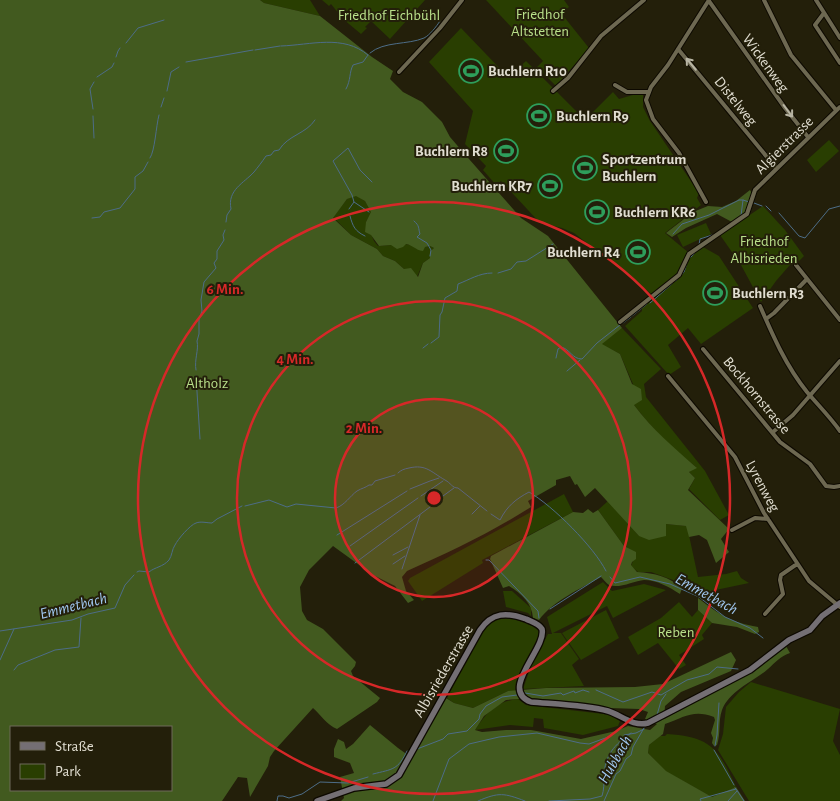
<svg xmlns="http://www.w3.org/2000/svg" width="840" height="801" font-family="'Alegreya Sans',sans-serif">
  <rect width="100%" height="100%" fill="#231f0a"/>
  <path fill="#293e01" d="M260,0h50l10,16 -56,-13z
    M322,0h103l-35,39 -19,-18 -6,6 2,1 -6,6 -18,-15 -12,-15 -2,2z
    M486,0h78l5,7 -8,6 28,35 -33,38 -19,-19 6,-6z
    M461,28l47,49 18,-16 59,59 28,-28 6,7 24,-7v15l7,14 49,72 -2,5 4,7 -36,28 24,20 14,-6 16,9 34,52 -52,36 -13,-16 -20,17 13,22 -12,8 -44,-49 17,-15v-4l12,-11 -80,-63 -12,-5 -22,-5 -39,-42 -5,4 -13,-15 3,-4 -21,-22 8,-33 -44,-49z
    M829,140l10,11 -23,21 -9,-12z
    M356,195l9,6 7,11 -6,10 8,19 4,5 27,-2 20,3 5,-1 4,2 -4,10 -7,5 -6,14 -13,-8 -9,-8 -12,-5 -6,-7 -26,-14 -18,-18 14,-18z
    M763,206l22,24 19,26 -5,5 -2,-2 -8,7 -13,15 -15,21 -20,-37 -21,-30z
    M706,223l5,11 -28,13 -6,-12z
    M622,328l39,41 -17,15 2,13 59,74 24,44 -9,5 -31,-31 6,-11 -6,-6 7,-5 -26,-21 -24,-26 -12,-15 -1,-21 -13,-30 -19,-10z
    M564,494l9,18 -91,48 1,3 -61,38 -14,-20 2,-3z
    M608,501l31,35 27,-12 21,2 11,51 28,-3 11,-3 4,7 8,5 -43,9 -6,3 -6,-4 -12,-3 -9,-8 -22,-8h-13l-7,-6 5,-13 -12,-7 -26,-36z
    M603,582l9,9 32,-7 22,6 -53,28 -6,-12 -54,27h8l18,26 -7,6 12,21 -61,3 9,-26 16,-29h4l-5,-17z
    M503,591h9l19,17v8l-3,-3 -22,-6z
    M679,602l13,15 6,-7 14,13 -10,12 2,4 -25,16 7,10 -7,4 -21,-26 -20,12 -10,-18 33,-19z
    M606,610l13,28 -38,22 -19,-27z
    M509,617l29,11 1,7 -23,47 -1,9h-7l-35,17 -19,-5 -7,-5 37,-70 11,-10z
    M751,682l89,27 -7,32 7,14v46h-91l-31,-51 5,-16 3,-27 13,-15z
    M518,699l8,6 78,9 8,2 8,5 -2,5 -35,9 -39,-7 -1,-9 -9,-1 -1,9 -23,-2 -35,5c11,-17 22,-29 43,-31z
    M667,734c44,3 51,14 69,53l-24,10 -47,-26 -17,-18 1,-8 11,-9h5z"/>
  <path fill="#425a1f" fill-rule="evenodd" d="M0,0h260l4,3 56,13 52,41 21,14 -3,8 13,13 19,10 20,20 8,15 19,22 52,59 27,18 74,92 -20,16 18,10 12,30 9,5 1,11 -8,5c18,24 40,43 63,63l-8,4 6,6 -7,12 41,39 -8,10 8,13 -13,11 -9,-23 -8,-5 -10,2 -3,-11 -20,-2v12l-17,4 -10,-4 -44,-48 -10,9 -8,-13 -2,1 -5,-9 -14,4v5l-28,16 3,6c-39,25 -81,45 -124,64l-5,6 4,14 8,9 -6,3 -13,-17 -22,-11 -40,-29 -24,24 -9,17 2,24 5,9 16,9 33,33 -1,4 -4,5 2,5 27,22 -3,4 -40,27c-10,-4 -16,-14 -24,-21l-39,43 -4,6 -2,9 -18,31 -3,-19 -9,-1 -16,24h-222zM356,196l9,5 6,11 -5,10 -1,10 6,3 8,11 12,-1 6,4 6,-2 3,-3c7,1 9,6 17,7l2,-4 5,-1 4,2 -4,4v6l-7,5 -5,14 -7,-9 -7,1 -9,-8 -12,-5 -6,-7 -26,-14 -18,-17 14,-19zM11,727h160v63h-160z
    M750,190l3,5c-4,12 -8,23 -21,27l-15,-8 -31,14 -14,9 -6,-4 27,-21 15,-6 14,1 14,-6z
    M588,509l5,4 5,-3 26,36 12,6v7l-4,3 -1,3 6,7c18,1 32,5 45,16l-2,6c-11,-7 -23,-14 -36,-14 -10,1 -25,9 -35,5 -3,-2 -6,-6 -8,-8 -21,12 -48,24 -62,43l-6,-2c-1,-15 -11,-24 -24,-32l-6,2 -13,-29 1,-3 82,-44 10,1z
    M698,598c22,17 32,24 60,29l1,5 -4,2 -18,-7 -25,-4 -14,-13z
    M786,646l4,7c-11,4 -14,9 -22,16 -15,13 -38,21 -46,41 -4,11 -1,23 -5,35l-3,1 -2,-3 1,-5 -2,-5 4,-13 -1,-3c-20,-8 -30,0 -49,7l-2,10 -14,11 -1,8 18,18 46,26 24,-10 9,14h-404l3,-3 -4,-21 14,-4 -4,-10 -16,-6v-8l4,-10 6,3 2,7 7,-5 17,-19 28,23 14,10 34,-60 8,5 19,5 35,-17 38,-3 89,-1 28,-3 68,-32 5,8 -5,11 -50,21 -16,14 -1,13 95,-51zM531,698l78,10 30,1 9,3 -3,7 12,5 -7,6 -22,-4 -12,5 -35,8 -50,-9h-25l-24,2 -7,-2 9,-14 22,-16z"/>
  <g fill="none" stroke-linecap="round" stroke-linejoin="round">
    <path stroke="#4d6d88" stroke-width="1" d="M126,43l12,-15 26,-8
      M281,46c30,-1 62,-12 87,9
      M255,50l25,-4
      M370,53c14,-12 38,-8 54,-15 6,-3 12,-11 16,-17
      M116,57l2,-6 2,-3
      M186,62l67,-12
      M97,77l15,-10 2,-4
      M346,89c5,-9 3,-16 7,-24l10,-3 5,-7
      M167,91l4,-19 8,-5
      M161,107l3,-9
      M93,109l-3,-20 4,-7
      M93,116l1,22
      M150,158c5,-7 6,-32 9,-43
      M354,202l15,10
      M754,203l8,3
      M766,206l5,5
      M349,209l5,-7 -2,-7 -19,-34 15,-13 12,22 12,12
      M779,213l20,23 6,2 24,-29 11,-3
      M350,216c3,11 5,15 15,20
      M741,216l2,-16 6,2
      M92,218l8,-1 4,-5 16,-4 15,-19v-12l8,-6 5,-9
      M414,221c6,5 4,7 6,13l-3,3 10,6 4,7 -1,6
      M226,222l1,-7 4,-6c-4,-19 13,-26 23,-37 4,-5 8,-10 12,-16l5,-1 3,-4 5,-1c9,-15 27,-16 36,-30
      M722,229l9,-6
      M673,234l9,-10 27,-9 30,-15h4
      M699,245l1,-6 15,-5
      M689,259l10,-10
      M498,273l13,-4 6,-7 9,-1 27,-17
      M676,281l8,-9 3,-9
      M650,303l23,-20
      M632,316l15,-12
      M623,323l8,-6
      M431,343l8,-6 1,-22 2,-3 3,-14 12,-7 1,-7c11,-4 21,-11 34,-11
      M423,348l5,-4
      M556,358l2,-9 3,-2c9,2 11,12 21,12l15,-16 23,-18
      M196,370c-2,-10 3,-20 1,-29l2,-7v-15l3,-8 -1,-11 3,-18 12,-14 -2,-5 3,-4v-8l7,-11 -1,-5 2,-5
      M567,371l13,-11
      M196,376l4,63
      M398,473c3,-3 6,-4 11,-5 17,-4 22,4 36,12 6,3 7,8 13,8l29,23
      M410,489l20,-8 9,-3
      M421,496l22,-15
      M432,504l22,-16
      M245,506l24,-6 18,7 9,-3 40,4c9,-3 14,-12 21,-17 5,-3 8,-3 12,-6h3l3,-4 20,-6
      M472,514l8,-8
      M491,514l9,6c7,-14 16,-21 29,-28 24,14 65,55 77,79
      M337,535l70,-44
      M350,546l68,-48
      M393,555l15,-8
      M486,560h3l49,51 1,7
      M355,563l75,-56
      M393,564l12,-8
      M402,569l18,-54
      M137,572l2,-1 10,1c6,-5 14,-5 20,-12 3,-4 3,-11 6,-15 3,-6 15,-20 21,-22 5,-2 11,0 16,0l5,-4 25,-13
      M610,577l5,6 25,-6 30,7 29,13 26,20 25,11 13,10
      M550,609l51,-33
      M0,631l72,-11 16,-6 27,-6 10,-23 9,-10
      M0,660l14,-31
      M14,670l4,-5 37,-15 24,-3 2,-29
      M596,690l27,12 29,-10 9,3 26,-15 22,-6 8,-7 21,2
      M525,693l18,3 18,-3 2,2 11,-4 1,2 8,-3 6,2
      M657,715l4,-14 5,-7
      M647,720l6,-3
      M624,735l12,-2 8,-4
      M715,746l2,-11 2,-32
      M417,749l26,-10 5,-5 19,-3 12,-12 1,-5 6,-8 16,-9 15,-2
      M714,750l20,35
      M373,774c20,-5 25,-4 34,-23
      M736,789l8,12
      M277,801l1,-5h5l6,2 13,-4 18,-12 28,1 20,-6
      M433,801l16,-42 20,-15 30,-7 38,-4 43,10 9,1 22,-8
      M478,801c21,-9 26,-8 47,0
      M549,801l41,-2 12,-3c2,-6 2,-13 2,-20 1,-21 10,-31 27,-43
      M604,801l12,-27 4,-3 6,-12 5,-4 2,-8 11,-19
      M701,801l-1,-2 36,-10 -1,-1
      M728,801l9,-10"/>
    <g stroke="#0d0900" stroke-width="6">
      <path id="street" d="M764,0l27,55 45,55
        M816,0l24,38
        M709,1l76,107 23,29
        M824,13l-9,12 25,38
        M678,49l98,119
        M399,72l41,-44 22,-28
        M615,85l12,7h21
        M553,91l15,-13 33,-42 43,-36
        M706,202l-27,-49 -26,-34 -7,-19 5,-13 17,-22 41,-65
        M796,265l44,55
        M760,306c13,30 26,60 47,86 11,13 23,25 33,39
        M766,319l8,-6 33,-34
        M620,322l59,-47 10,-21 58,-40 8,-24 85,-83
        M703,349l77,93 30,22 16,22 8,1 6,-1
        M668,376l67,81 29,56 45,68 31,26
        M773,432l20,-17 47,-54
        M732,530l23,-12 13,1
        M765,614l18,-20 -3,-14 1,-5 16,-11"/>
    </g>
    <g stroke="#0d0900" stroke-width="8">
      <path id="secondary" d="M317,801l37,-13 32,-4 13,-9 81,-145c12,-18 27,-18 46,-11 6,3 12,4 16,10 5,19 -44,61 -11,73 23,2 56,3 77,9 13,4 25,16 40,12l102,-53 39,-30 21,-10 12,-14 18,-13"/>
    </g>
    <use href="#street" stroke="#6d6851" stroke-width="4"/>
    <use href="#secondary" stroke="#746f74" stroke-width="5.5"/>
  </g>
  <defs><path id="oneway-shaft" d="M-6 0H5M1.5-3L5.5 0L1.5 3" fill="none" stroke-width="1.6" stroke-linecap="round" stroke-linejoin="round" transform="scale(1.25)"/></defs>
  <g stroke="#b8b5a4">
    <use href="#oneway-shaft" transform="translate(691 64) rotate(-130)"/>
    <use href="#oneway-shaft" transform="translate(788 111) rotate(53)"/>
  </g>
  <circle cx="434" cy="498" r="99" fill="#d62828" fill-opacity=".12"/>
  <g fill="none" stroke="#d62828" stroke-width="2.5">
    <circle cx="434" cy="498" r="99"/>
    <circle cx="434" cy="498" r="197"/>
    <circle cx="434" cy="498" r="296"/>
  </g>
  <defs>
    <g id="stadium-ring" transform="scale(1.25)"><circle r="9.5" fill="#231f0a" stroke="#2e9e5b" stroke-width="1.5"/><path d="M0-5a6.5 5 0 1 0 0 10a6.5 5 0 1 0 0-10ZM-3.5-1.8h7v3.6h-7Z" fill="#2e9e5b"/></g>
  </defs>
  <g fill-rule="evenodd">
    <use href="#stadium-ring" x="471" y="71"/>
    <use href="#stadium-ring" x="539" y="116"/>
    <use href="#stadium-ring" x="506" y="151"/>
    <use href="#stadium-ring" x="585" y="168"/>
    <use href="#stadium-ring" x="550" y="186"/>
    <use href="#stadium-ring" x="597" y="212"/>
    <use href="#stadium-ring" x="638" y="252"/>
    <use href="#stadium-ring" x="715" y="293"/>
  </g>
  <g text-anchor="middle" stroke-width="4" stroke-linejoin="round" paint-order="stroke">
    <g font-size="15" fill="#b9e08a" stroke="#231f0a">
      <text x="540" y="19">Friedhof<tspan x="540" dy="17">Altstetten</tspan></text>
      <text x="389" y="20">Friedhof Eichbühl</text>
      <text x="764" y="246">Friedhof<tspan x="764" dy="17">Albisrieden</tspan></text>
      <text x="207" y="388">Altholz</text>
      <text x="676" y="637">Reben</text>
    </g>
    <g font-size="15" fill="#e1ded1" stroke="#231f0a">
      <text transform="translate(766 63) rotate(54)" y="5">Wickenweg</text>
      <text transform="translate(736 101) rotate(51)" y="5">Distelweg</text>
      <text transform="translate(784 145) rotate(-45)" y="5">Algierstrasse</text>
      <text transform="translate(757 395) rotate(50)" y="5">Bockhornstrasse</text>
      <text transform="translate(763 486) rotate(62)" y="5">Lyrenweg</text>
      <text transform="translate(443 671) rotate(-60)" y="5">Albisriederstrasse</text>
    </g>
    <g font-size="15" font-weight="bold" fill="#e1ded1" stroke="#231f0a" text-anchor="start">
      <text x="488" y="76">Buchlern R10</text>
      <text x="556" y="121">Buchlern R9</text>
      <text x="488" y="156" text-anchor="end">Buchlern R8</text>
      <text x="602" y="164">Sportzentrum<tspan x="602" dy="17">Buchlern</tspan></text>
      <text x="532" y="191" text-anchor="end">Buchlern KR7</text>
      <text x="614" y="217">Buchlern KR6</text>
      <text x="620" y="257" text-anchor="end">Buchlern R4</text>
      <text x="732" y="298">Buchlern R3</text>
    </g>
    <g font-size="16" font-style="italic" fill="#a1c8f1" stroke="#231f0a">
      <text transform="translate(707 593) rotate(29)" y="6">Emmetbach</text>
      <text transform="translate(73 605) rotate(-14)" y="6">Emmetbach</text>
      <text transform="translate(614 759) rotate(-60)" y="6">Hubbach</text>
    </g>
  </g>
  <circle cx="434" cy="498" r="8" fill="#d62828" stroke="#231f0a" stroke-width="2.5"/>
  <g font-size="15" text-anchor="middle" font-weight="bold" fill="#d62828" stroke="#231f0a" stroke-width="4" stroke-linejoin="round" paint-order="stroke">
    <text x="225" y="294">6 Min.</text>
    <text x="295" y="364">4 Min.</text>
    <text x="364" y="433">2 Min.</text>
  </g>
  <rect x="10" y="726" width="162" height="65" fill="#231f0a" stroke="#6f6b5a"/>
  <rect x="20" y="742" width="25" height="8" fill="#746f74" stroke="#6f6b5a"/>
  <text x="55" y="751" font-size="15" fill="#e1ded1">Straße</text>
  <rect x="20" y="764" width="25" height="15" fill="#293e01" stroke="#6f6b5a"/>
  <text x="55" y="776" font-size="15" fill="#e1ded1">Park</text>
</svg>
